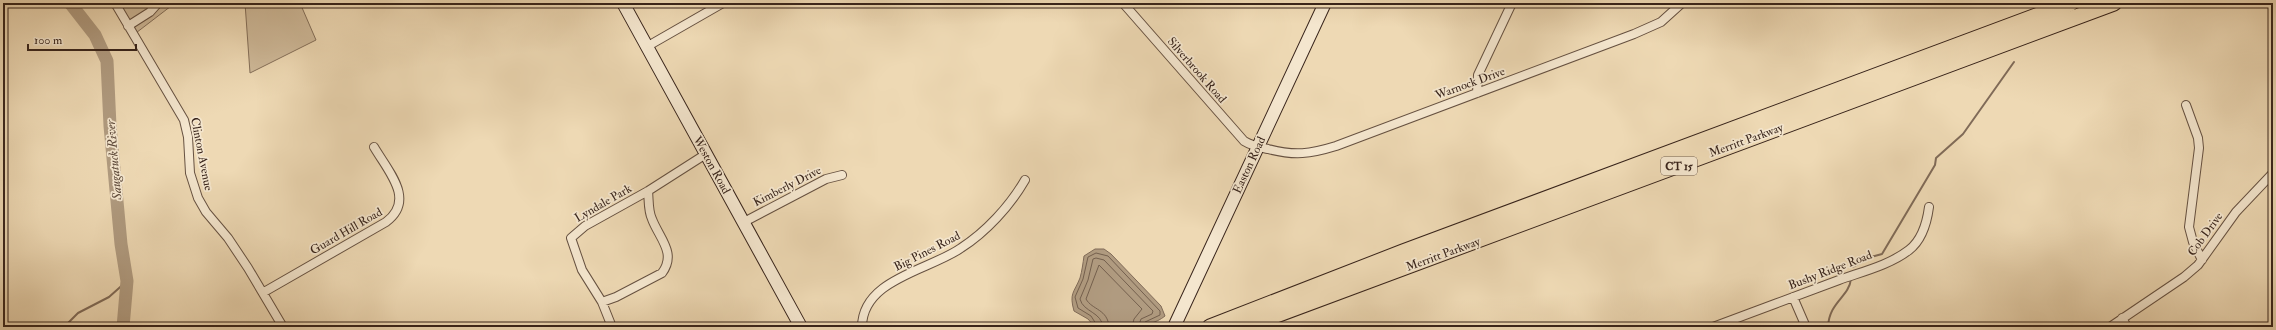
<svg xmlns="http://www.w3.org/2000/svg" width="2276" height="330" font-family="'IM FELL Double Pica',serif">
  <rect width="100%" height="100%" fill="#eed9b4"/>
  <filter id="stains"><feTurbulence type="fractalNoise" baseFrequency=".005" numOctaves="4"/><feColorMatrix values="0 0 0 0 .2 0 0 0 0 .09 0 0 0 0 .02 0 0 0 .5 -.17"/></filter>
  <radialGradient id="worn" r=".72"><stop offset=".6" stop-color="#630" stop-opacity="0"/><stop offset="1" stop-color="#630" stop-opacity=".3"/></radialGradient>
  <path fill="#cfba9a" stroke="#846f5a" d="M113,3h62l-43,33z
    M245,3h55l16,37 -66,33z"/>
  <path fill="#b09b80" stroke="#806b58" d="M1095,249h9l7,5 50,52 4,10c-17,14 -48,11 -70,11l-7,-8 -14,-8c-5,-18 0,-18 6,-33 2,-7 3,-15 4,-22z"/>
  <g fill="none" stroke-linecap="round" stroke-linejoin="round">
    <path stroke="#74604e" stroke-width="1" d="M1098,327l-7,-11 -13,-8 -3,-11 8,-18 5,-22 8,-4 12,3 52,55v4l-15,7 -2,5
      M1103,327c-1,-15 -20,-15 -23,-28l8,-19 5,-21 3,-1 8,2 49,51 -1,3 -11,5 -3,8
      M1109,327c-1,-18 -17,-17 -23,-28l13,-34 43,44 -8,10 -2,8"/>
    <path stroke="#806b58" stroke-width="2" d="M1853,267l18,-10 11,-3 53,-89 1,-7 27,-24 51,-72
      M64,327l14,-14 31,-16 18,-16
      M1828,327c1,-25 21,-30 23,-48"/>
    <path stroke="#b09b80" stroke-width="13" d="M70,3l25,32 12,26 3,65 11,118 6,37 -4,46"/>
    <g stroke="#665141" stroke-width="10">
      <path id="street" d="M115,3l69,117 4,17 2,36 8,25 8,14 22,26 20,30 35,59
        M1123,3l121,138c8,5 15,6 24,8 27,7 42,5 68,-3l298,-112 27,-12 21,-19
        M128,26l22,-14 8,-9
        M648,46l75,-43
        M1477,93l1,-18 34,-72
        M2186,105l12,33 1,10 -10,79 4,15 9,18
        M648,191c1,9 0,20 4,28 7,19 25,34 10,54l-46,24 -14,5 -20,-32 -11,-32 14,-12 63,-35 58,-37
        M744,222l82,-43 16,-4
        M264,292l122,-70c30,-22 2,-51 -12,-75
        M1793,297l13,30
        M602,302l10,25
        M2122,318l5,9
        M862,327c0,-48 68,-57 99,-79 25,-16 49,-42 64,-68
        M1713,327c42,-16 84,-31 126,-47 22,-8 51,-15 70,-30 13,-10 18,-28 20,-43
        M2110,327l74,-50 14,-12 38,-53 37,-39"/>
    </g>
    <g stroke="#38241b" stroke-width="14">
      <path id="secondary" d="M623,3l178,324
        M1174,327l151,-324"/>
    </g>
    <g stroke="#38241b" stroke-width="17">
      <path id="highway" d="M1210,327l193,-75 668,-249
        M1244,327l870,-324"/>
    </g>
    <use href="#street" stroke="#f4e6ce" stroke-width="8"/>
    <use href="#secondary" stroke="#f4e6ce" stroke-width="12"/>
    <use href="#highway" stroke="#eed9b4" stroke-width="15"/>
  </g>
  <g text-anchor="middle" stroke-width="3.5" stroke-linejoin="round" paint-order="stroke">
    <rect fill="#f4e6ce" stroke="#705e51" stroke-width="1" x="1661" y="157" width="36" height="18" rx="3"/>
    <g font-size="11" font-weight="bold" fill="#38241b">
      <text x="1679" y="170">CT 15</text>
    </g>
    <g font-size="12" fill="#38241b" stroke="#f4e6ce">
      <text transform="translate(1197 70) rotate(49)" y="4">Silverbrook Road</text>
      <text transform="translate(1470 83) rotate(-20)" y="4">Warnock Drive</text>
      <text transform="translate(1746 140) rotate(-20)" y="4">Merritt Parkway</text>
      <text transform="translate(202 154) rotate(79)" y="4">Clinton Avenue</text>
      <text transform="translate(712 165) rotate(61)" y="4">Weston Road</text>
      <text transform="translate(1249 165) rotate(-65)" y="4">Easton Road</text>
      <text transform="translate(787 186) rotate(-27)" y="4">Kimberly Drive</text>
      <text transform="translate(603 203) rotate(-30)" y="4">Lyndale Park</text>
      <text transform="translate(346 231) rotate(-30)" y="4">Guard Hill Road</text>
      <text transform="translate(2205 234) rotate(-54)" y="4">Cob Drive</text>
      <text transform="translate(927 251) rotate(-27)" y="4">Big Pines Road</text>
      <text transform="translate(1443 254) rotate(-20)" y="4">Merritt Parkway</text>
      <text transform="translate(1830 270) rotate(-21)" y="4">Bushy Ridge Road</text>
    </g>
    <g font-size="13" font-style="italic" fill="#5c4839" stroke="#f4e6ce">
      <text transform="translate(113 160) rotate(-95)" y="5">Saugatuck River</text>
    </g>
  </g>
  <rect width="2276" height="330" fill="none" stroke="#eed9b4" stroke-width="16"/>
  <rect x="4" y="4" width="2268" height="322" fill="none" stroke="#38241b" stroke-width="2"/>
  <rect x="8" y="8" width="2260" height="314" fill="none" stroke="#38241b"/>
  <path d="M28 44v6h108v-6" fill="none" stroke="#38241b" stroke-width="2"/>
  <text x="34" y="44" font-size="12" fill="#38241b" stroke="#f4e6ce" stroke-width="3" paint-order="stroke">100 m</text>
  <rect width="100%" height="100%" filter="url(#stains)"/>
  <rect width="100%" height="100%" fill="url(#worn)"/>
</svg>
